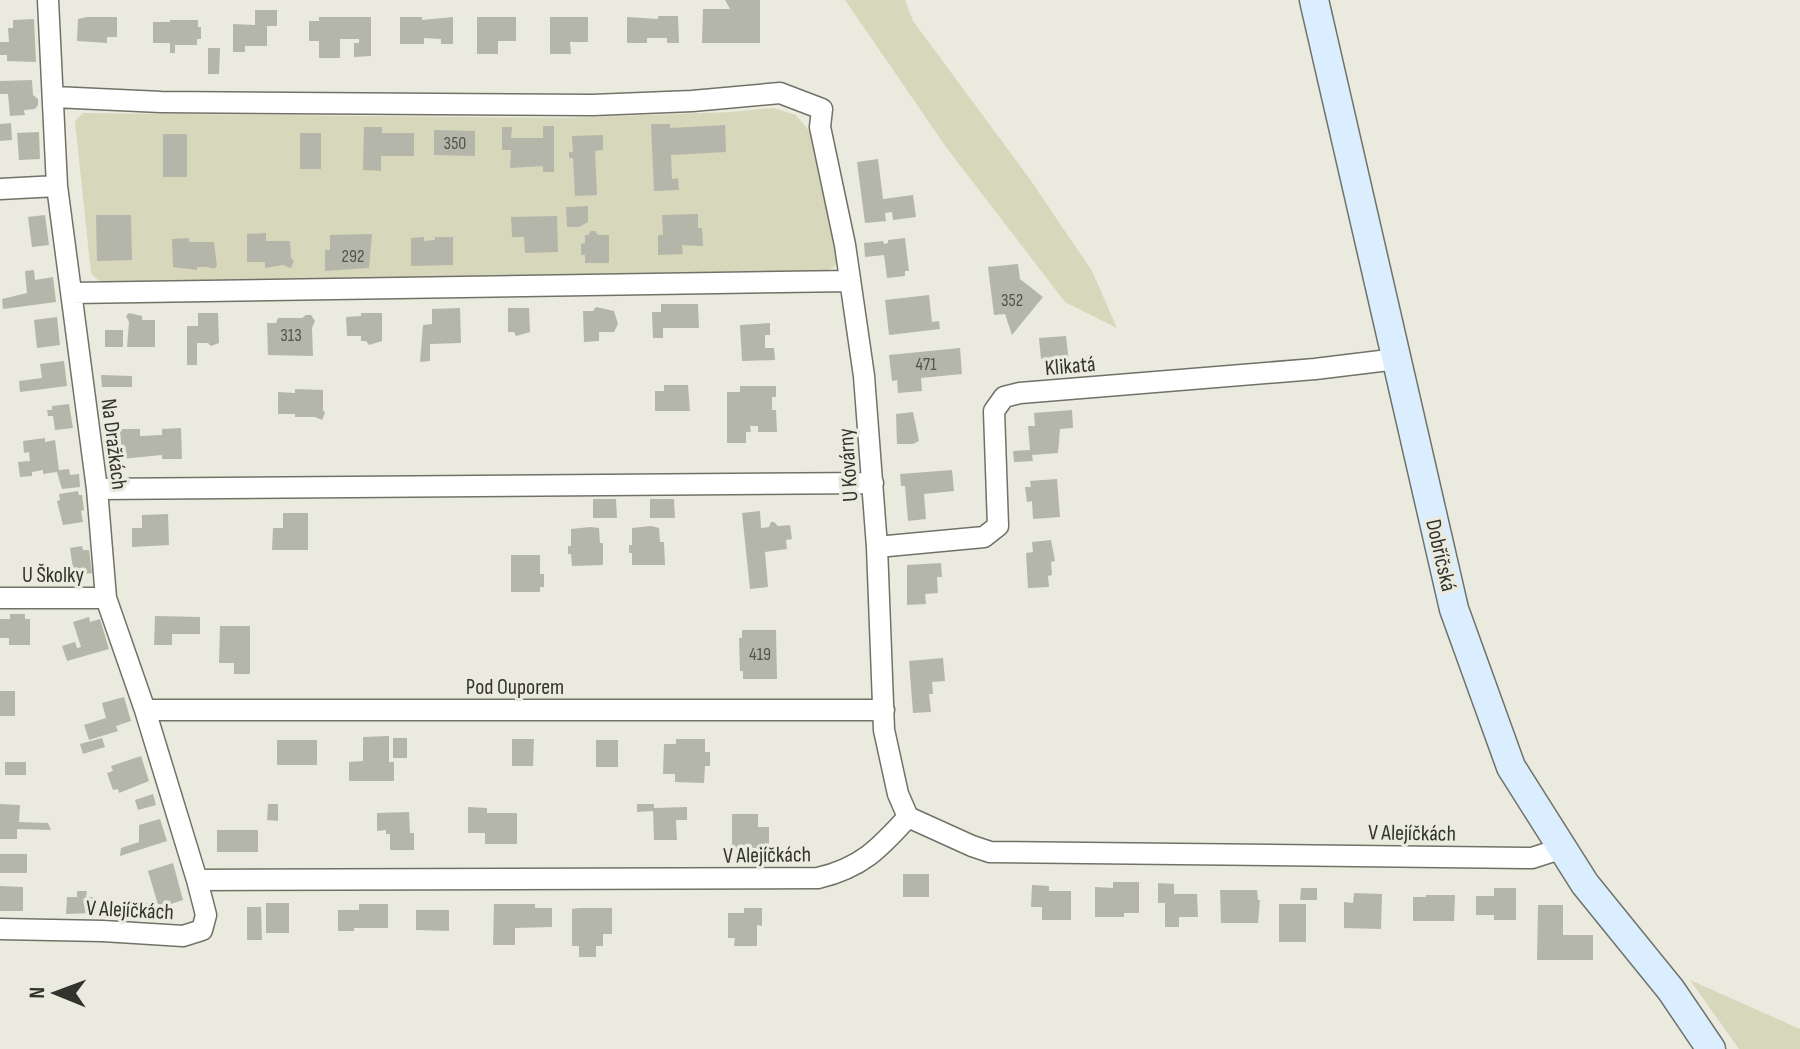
<svg xmlns="http://www.w3.org/2000/svg" width="1800" height="1049" font-family="'Sofia Sans Condensed',sans-serif">
  <rect width="100%" height="100%" fill="#eaeade"/>
  <path fill="#d7d7bc" d="M845,0h60l8,21 116,157 63,93 25,57 -52,-26 -119,-155z
    M773,108l23,7 13,16 29,126 -3,9 -9,5 -661,10h-66l-8,-8 -16,-152 8,-8 481,5 167,-6z
    M1690,980l110,49v20h-61z"/>
  <path fill="#b5b6aa" d="M725,0h35v43h-58l1,-34h27z
    M255,10h22v16h-10v20h-22v6h-12v-28l22,1z
    M658,16h20l1,27h-12v-5h-20v5h-20v-26l31,2z
    M87,17h30v20h-10v6l-30,-2 1,-22z
    M319,17h52v39l-17,1v-14h5v-4h-19v19h-21v-17h-10v-20h10z
    M400,17h22v3l31,-3v27h-12v-5l-17,-1v6h-24z
    M477,17h39v24h-18v13h-21z
    M550,17h38v25h-18l1,12h-21z
    M34,19l2,43 -29,-1v-6h-7v-13h9l-1,-14h5v-8z
    M170,20h28v7h3v12h-4v6h-22v8h-5v-10h-17v-21h17z
    M208,48h12l-1,26h-11z
    M32,80l1,15 5,4v6l-3,4 -11,1 1,5 -15,1 -2,-22h-8v-13z
    M11,123l1,17 -12,1v-17z
    M651,124h19v4l55,-3 1,27 -55,3 1,24 6,-1 1,12 -25,1z
    M543,126h11v46h-11v-6l-33,2 1,-18h-9v-23h10l-1,11h32z
    M364,127h18v6h32v23h-33v15l-18,-1z
    M434,130l41,1v25l-41,-1z
    M39,132l1,27 -21,1 -2,-27z
    M300,133h21v36h-21z
    M163,134h24v43h-24z
    M603,135v15l-8,1 2,44 -22,1 -2,-38h-4v-6h4l-1,-16z
    M878,159l5,40 30,-4 3,22 -23,3 -1,-8 -7,1 1,8 -21,2 -8,-61z
    M588,206v16l-9,5h-12l-1,-20z
    M698,214v14h4l1,18 -21,-1 1,9 -25,1v-20h5l-1,-20z
    M45,215l4,30 -17,2 -4,-30z
    M96,215h35l1,45 -35,1z
    M557,216l1,36 -33,1 -1,-16h-12l-1,-20z
    M591,231h4l3,4h11v28h-24v-8h-4v-11l4,-1v-8h3z
    M266,233v8h24l1,17 3,3 -3,7 -8,-3 -18,3v-6h-18v-28z
    M372,234l-3,34 -44,3v-21h5v-15z
    M424,237v4l11,-1v-3h18v28l-42,1v-28z
    M189,238v4h25l3,24 -3,3 -7,-2h-10v3l-24,-3 -1,-28z
    M905,238l4,33h-4v5l-18,2 -3,-23 -19,2 -1,-14 19,-2 1,3 4,-1v-3z
    M1018,264l2,15 23,18 -31,38 -7,-21 -11,1 -6,-48z
    M34,270l1,10 18,-3 3,25 -53,7 -1,-10 25,-6 -2,-22z
    M929,295l3,27 7,-1 1,8 -51,6 -4,-35z
    M661,304h37l1,24h-36v10h-10l-1,-26h9z
    M596,307l18,4 4,13 -4,8h-15v9l-15,1 -1,-31h10z
    M460,308l1,35 -31,1v17l-10,1 3,-37 9,-1v-15z
    M508,308h21l1,24 -14,4 -2,-4h-6z
    M129,313l13,3v4h13v27h-28l2,-25 -3,-6z
    M198,313h20l1,30 -8,3 -3,-3h-11v22h-10v-39h11z
    M361,313h21v28l-13,4 -3,-4h-5v-5h-14l-1,-19 15,-1z
    M306,315h5l4,6 -3,7 1,28 -45,-1 -1,-32h9l2,-5h24z
    M57,317l3,28 -23,3 -3,-28z
    M770,323v12h-5v13h9l1,12 -33,1 -2,-36z
    M105,330h18v17h-18z
    M1066,336l3,26 -24,1v-5l-4,1 -2,-21z
    M960,348l2,26 -41,4 1,13 -24,2 -1,-13 -5,1 -3,-26z
    M64,361l3,25 -47,6 -1,-11 23,-3 -2,-14z
    M101,375l31,1v11h-30z
    M664,385h24l2,26h-35v-20h9z
    M740,386h36v11h-4v13h4l1,22h-19v-6h-8l1,6h-5v11h-19v-51h13z
    M295,389l28,1v20l2,3 -3,7 -7,-3h-20v-3h-17v-22l17,1z
    M69,404l4,24 -18,2 -2,-14h-5l-1,-6h5v-4z
    M1072,410l1,18 -13,1 -2,24 -26,2 1,6 -19,1 -1,-11 17,-1 -2,-24h7l-1,-13z
    M913,412l6,29 -6,3h-16l-1,-30z
    M181,428l1,31h-20v-4l-41,4 -1,-30h20v7l22,-1v-6z
    M45,438v4l10,-2 4,30 10,-1 1,6 9,-1 1,13 -18,2 -5,-17 -14,2v-4l-11,2v4l-12,1 -2,-15 12,-1 -1,-9 -5,1 -1,-12z
    M952,470l2,21 -30,3 2,25 -18,2 -3,-35h-4l-1,-12z
    M1057,479l3,38 -27,2 -1,-18 -5,1 -2,-15h6l-1,-6z
    M78,491l1,4h3l2,15 -3,1 2,11 -20,3 -6,-24 3,-1 -1,-6z
    M593,499h23l1,19h-24z
    M650,499h24l1,19h-25z
    M760,511l1,17 8,-1 2,-5h3l4,4 12,-1 2,14 -6,1 1,9 -22,3 3,35 -18,2 -8,-76z
    M283,513h25v37h-36l1,-22h10z
    M168,514l1,31 -37,2v-19h10v-13z
    M651,526l8,2 1,14h4l1,23h-33v-12h-3v-8h3v-17z
    M590,527l9,1 1,15h3v22l-31,1 -1,-12h-3v-8h3v-17z
    M1051,540l4,21 -4,1 1,13 -4,1 1,11 -21,1 -2,-35 7,-1 -1,-10z
    M82,546l1,4h6l3,23 -18,3 -4,-28z
    M511,555h29v19h4v13h-4v5h-29z
    M941,563l1,14h-5l1,16 -13,1 1,10 -19,1v-40z
    M10,614h15v5h5v26h-21v-7h-9v-19h10z
    M155,616l45,1v17h-28v11h-18z
    M89,617l1,5 10,-3 9,30 -42,12 -5,-15 13,-4 2,6 4,-1 -8,-25z
    M220,626h30v48h-16v-11h-15z
    M742,630h34l1,49h-34v-8h-3l-1,-33h3z
    M943,658l2,23 -13,1 1,12h-4l2,18 -18,1 -4,-52z
    M0,691h15v25h-15z
    M124,697l7,24 -15,5 2,5 -29,9 -5,-15 22,-7 -4,-15z
    M389,736v26h5v19h-45v-19l14,-1v-24z
    M102,738l3,9 -22,7 -3,-10z
    M393,738h14v20h-14z
    M512,739h22l-1,27h-21z
    M676,739h29v13h5v14h-5l-1,17 -29,-1v-8h-12l1,-30h12z
    M277,740h40v25h-40z
    M596,740h22v27h-22z
    M141,756l8,25 -30,12 -1,-4 -5,1 -6,-17 6,-2 -2,-5z
    M5,762h21v13h-21z
    M153,794l3,11 -18,5 -3,-10z
    M0,804l20,1 -1,17 29,1 3,7 -34,-1v10h-17z
    M268,804h10v17l-11,-1z
    M637,804h17v4l33,-1v13h-11l1,20h-23l-1,-29 -16,1z
    M468,807l19,1v5h30v31h-32v-11h-17z
    M409,812l1,21h4v17h-24v-16h-4v-4l-9,1v-18z
    M732,814h26v13h11v25l-37,1z
    M160,819l7,22 -47,15 1,-8 18,-6v-17z
    M217,830h41v22h-41z
    M0,854h27v19h-27z
    M173,863l10,37 -24,8 -11,-37z
    M903,874h26v23h-26z
    M1113,882h26v31h-15v4h-29v-30l18,1z
    M1158,883l16,1v10h23l1,23h-19v10h-14v-24h-7z
    M1032,885l17,1v5h22v29h-29v-13h-11z
    M0,886l23,1v24h-23z
    M1301,888h16v12h-17z
    M1494,888h22v32h-22v-5h-18v-19h18z
    M1220,890h37l1,10h2l-2,23h-37z
    M77,891h10l-1,6h7l-1,16 -26,1 1,-17h10z
    M1354,893l28,1 -1,35 -37,-1v-26l9,1z
    M1426,895h29l-1,26h-41v-24h13z
    M148,903l2,8 -22,6 -3,-6z
    M266,903h23v30h-23z
    M359,904h29v24h-34v3h-16v-21h21z
    M494,904h41v4h17v19l-37,1v17h-22z
    M1279,904h27v38h-27z
    M1538,905h25v30h30v25h-56z
    M247,907h14l1,33h-15z
    M579,908h33v26h-9v12h-7v11h-17v-11h-7v-37z
    M744,908h18v18l-5,-1v21h-23l1,-8h-7v-25h16z
    M416,910h33v21l-33,-1z"/>
  <g fill="none" stroke-linecap="round" stroke-linejoin="round">
    <g stroke="#717267" stroke-width="23">
      <path id="street" d="M48,0l9,186 40,303 9,109 39,112 52,170
        M54,97l107,5 432,3 99,-4 88,-8 42,16 -2,18 25,118 19,131 13,171 7,183 14,64 10,23
        M0,189l57,-3
        M72,293l778,-12
        M97,489l776,-6
        M877,547l107,-10 14,-11 -4,-115 10,-14 16,-4 295,-24 82,-10
        M0,598h106
        M145,710h739
        M0,929l103,2 80,5 19,-6 4,-15 -9,-35 621,-2c43,-10 61,-29 90,-61l64,29 18,6 542,6 31,-10"/>
    </g>
    <g stroke="#717267" stroke-width="31">
      <path id="secondary" d="M1314,0l140,609 57,158 74,117 86,106 40,59"/>
    </g>
    <use href="#street" stroke="#fff" stroke-width="20"/>
    <use href="#secondary" stroke="#daeeff" stroke-width="28"/>
  </g>
  <g text-anchor="middle" stroke-width="7" stroke-linejoin="round" paint-order="stroke">
    <g font-size="18" fill="#54544d">
      <text x="455" y="149">350</text>
      <text x="353" y="262">292</text>
      <text x="1012" y="306">352</text>
      <text x="291" y="341">313</text>
      <text x="926" y="370">471</text>
      <text x="760" y="660">419</text>
    </g>
    <g font-size="22" fill="#33332e" stroke="#eaeade">
      <text transform="translate(1070 365) rotate(-5)" y="8">Klikatá</text>
      <text transform="translate(115 444) rotate(83)" y="8">Na Dražkách</text>
      <text transform="translate(847 465) rotate(-94)" y="8">U Kovárny</text>
      <text transform="translate(1442 555) rotate(77)" y="8">Dobříčská</text>
      <text x="53" y="582">U Školky</text>
      <text x="515" y="694">Pod Ouporem</text>
      <text transform="translate(1412 832) rotate(1)" y="8">V Alejíčkách</text>
      <text transform="translate(767 854) rotate(-1)" y="8">V Alejíčkách</text>
      <text transform="translate(130 909) rotate(3)" y="8">V Alejíčkách</text>
    </g>
  </g>
  <g transform="translate(56 993) rotate(271)" stroke="#eaeade" stroke-width="6" paint-order="stroke">
  <path d="M0-6L14 30L0 20L-14 30Z" fill="#33332e"/>
  <text y="-12" font-size="22" font-weight="bold" text-anchor="middle" fill="#33332e">N</text>
  </g>
</svg>
